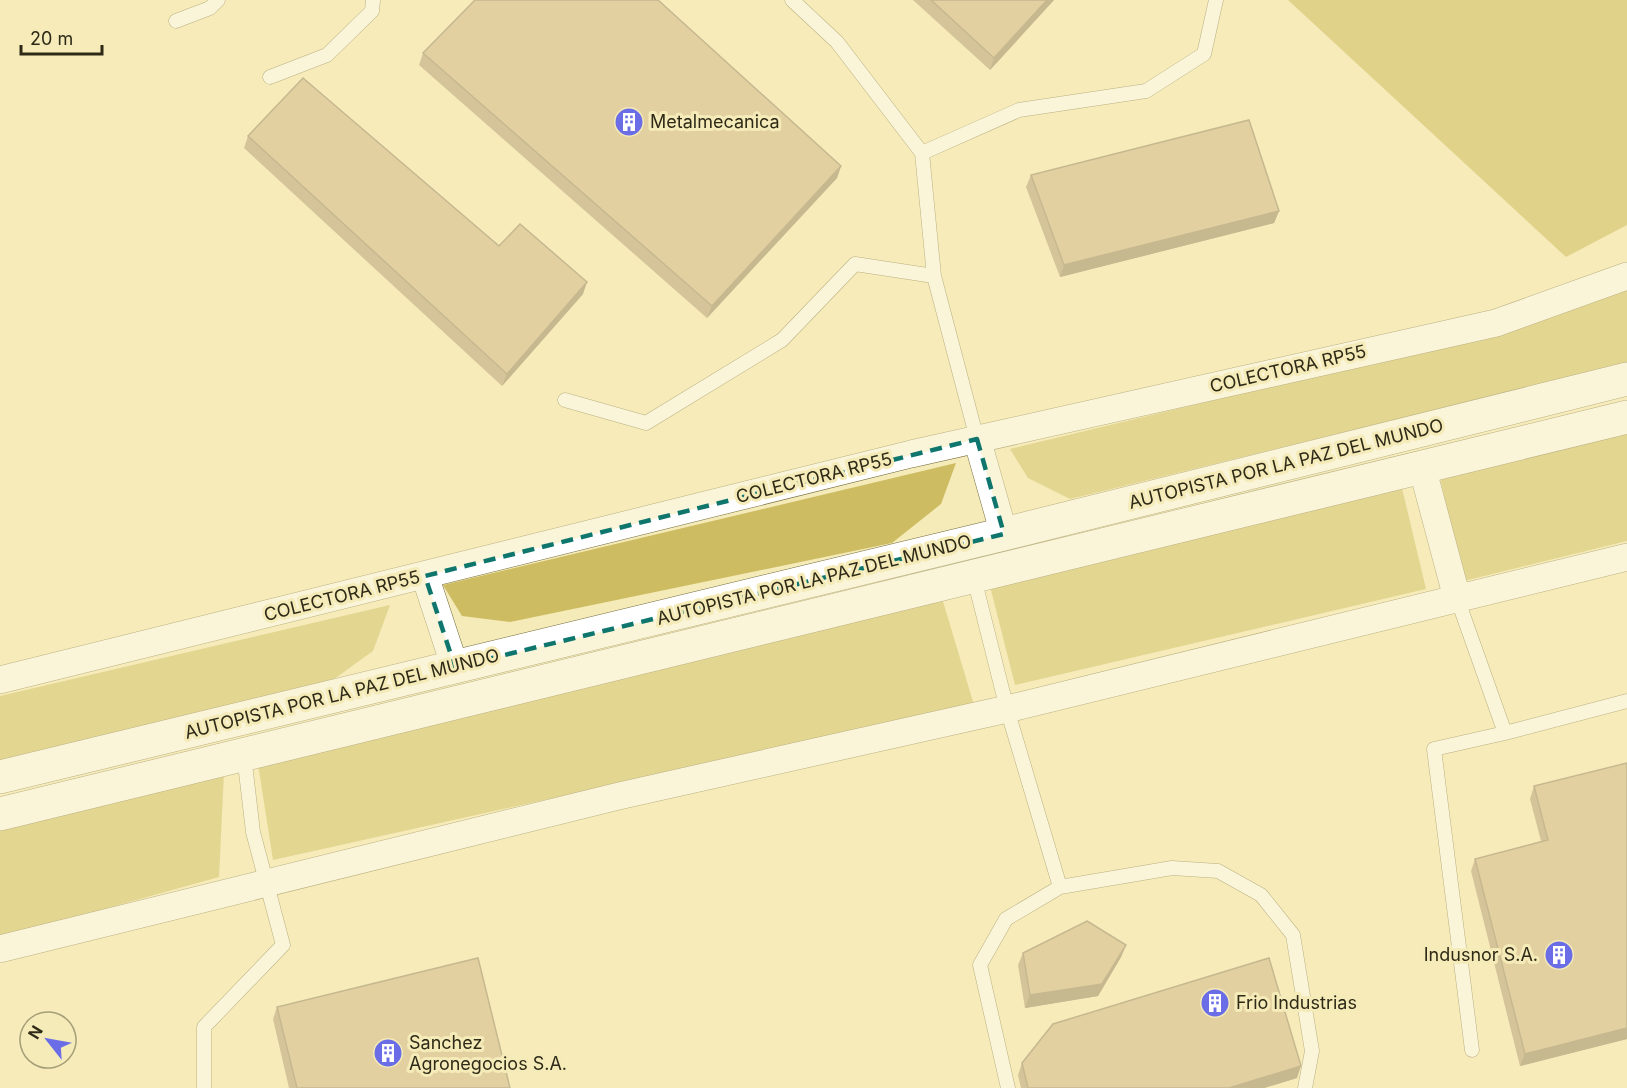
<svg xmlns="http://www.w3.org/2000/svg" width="1627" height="1088" font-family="Inter,sans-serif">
  <rect width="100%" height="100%" fill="#f5ebb9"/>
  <path fill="#cdbc61" d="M1627,287v76l-557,136 -42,-21 -18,-29 485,-116z
    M1627,432v109l-163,40 -24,-103z
    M956,463l-15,41 -49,39 -382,79 -48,-6 -19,-31z
    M1402,488l24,101 -411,96 -25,-99z
    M942,598l32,107 -701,155 -15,-96z
    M390,605l-17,46 -43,31 -330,78v-64z
    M224,773l-5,104 -219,61v-113z"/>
  <path fill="#c7b450" d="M1288,0h339v225l-61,32z"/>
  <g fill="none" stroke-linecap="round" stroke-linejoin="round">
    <g stroke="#746b3d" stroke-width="15">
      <path id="lane" d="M792,0l45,42 85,111 12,123 43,163
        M176,21l34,-13 8,-8
        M270,77l57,-22 45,-44 1,-11
        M922,153l97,-43 127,-19 58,-37 12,-54
        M565,400l81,23 136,-83 73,-76 79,12
        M974,578l33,131 53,178
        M1457,598l48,135 122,-32
        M1472,1050l-38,-301 71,-16
        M204,1088v-61l79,-82 -30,-113 -9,-77
        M1008,1088l-28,-123 26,-46 54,-32 112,-19 46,3 43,24 32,40 19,116 -7,37"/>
    </g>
    <g stroke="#746b3d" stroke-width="28">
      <path id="street" d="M977,439l27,95
        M1422,467l35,131
        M425,576l30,91
        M0,680l911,-226 585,-131 131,-47
        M0,949l619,-153 388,-87 620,-152"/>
    </g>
    <g stroke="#746b3d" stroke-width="34">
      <path id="highway" d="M0,777l1004,-243 623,-155
        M0,814l1627,-397"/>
    </g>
    <use href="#lane" stroke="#fff" stroke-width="14"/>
    <use href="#street" stroke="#fff" stroke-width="27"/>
    <use href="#highway" stroke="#fff" stroke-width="33"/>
  </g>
  <path fill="#ae9672" d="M913,0h141l-64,70z
    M423,53l418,113 -4,12 -130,140 -288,-253z
    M248,136l251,110 84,48 -81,92 -258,-238z
    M1031,175l248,36 -5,12 -214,54 -34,-90z
    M1627,763v276l-107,27 -49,-195 4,-12 66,-18 -11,-42 4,-13z
    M1126,945l-5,12 -23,39 -73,12 -7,-43 5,-12z
    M277,1007l233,81h-221l-16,-69z
    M1022,1063l275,15 -33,10h-243l-3,-13z"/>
  <path fill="#8d7a5c" d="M1047,0h7l-64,70 4,-12z
    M841,166l-4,12 -130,140 5,-12z
    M1279,211l-5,12 -214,54 4,-12z
    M587,282l-4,12 -81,92 5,-12z
    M1126,945l-5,12 -23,39 -73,12 5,-13z
    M1627,1028v11l-107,27 5,-12z
    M1301,1066l-4,12 -33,10h-35z"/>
  <path fill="#caaf84" stroke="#8d7a5c" stroke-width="1.5" d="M475,0h183l183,166 -129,140 -289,-253z
    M931,0h116l-53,58z
    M303,78l196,168 21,-22 67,58 -80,92 -259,-238z
    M1249,120l30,91 -215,54 -33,-90z
    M1627,763v265l-102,26 -50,-195 73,-19 -14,-54z
    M1087,921l39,24 -24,39 -72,11 -7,-42z
    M478,958l32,130h-213l-20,-81z
    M1269,958l32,108 -72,22h-201l-6,-25 31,-39z"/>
  <path d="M0 0H1627V1088H0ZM977,439l27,95 -549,133 -30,-91z" fill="#f5ebb9" fill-opacity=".55" fill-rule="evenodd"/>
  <path fill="none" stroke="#0f766e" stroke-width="4.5" stroke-dasharray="12 8" stroke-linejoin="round" d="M977,439l27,95 -549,133 -30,-91z"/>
  <defs>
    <g id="building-disc" transform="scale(1.5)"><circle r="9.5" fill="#6a6de6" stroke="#f5ebb9"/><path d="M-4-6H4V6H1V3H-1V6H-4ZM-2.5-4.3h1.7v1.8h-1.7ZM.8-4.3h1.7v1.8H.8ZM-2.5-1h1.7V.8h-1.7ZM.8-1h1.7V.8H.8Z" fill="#fff"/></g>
  </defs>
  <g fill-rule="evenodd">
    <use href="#building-disc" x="629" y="122"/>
    <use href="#building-disc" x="1559" y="955"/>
    <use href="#building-disc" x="1215" y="1003"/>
    <use href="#building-disc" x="388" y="1053"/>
  </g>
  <g text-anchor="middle" stroke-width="6" stroke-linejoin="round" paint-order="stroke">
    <g font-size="18" fill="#2e2a17" stroke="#f5ebb9" text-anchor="start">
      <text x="650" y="128">Metalmecanica</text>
      <text x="1538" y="961" text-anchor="end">Indusnor S.A.</text>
      <text x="1236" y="1009">Frio Industrias</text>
      <text x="409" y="1049">Sanchez<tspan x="409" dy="21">Agronegocios S.A.</tspan></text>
    </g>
    <g font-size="18" fill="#2e2a17" stroke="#f5ebb9">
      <text transform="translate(1288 369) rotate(-13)" y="6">COLECTORA RP55</text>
      <text transform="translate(1286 464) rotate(-14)" y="6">AUTOPISTA POR LA PAZ DEL MUNDO</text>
      <text transform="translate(814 478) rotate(-14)" y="6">COLECTORA RP55</text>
      <text transform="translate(814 580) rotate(-14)" y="6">AUTOPISTA POR LA PAZ DEL MUNDO</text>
      <text transform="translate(342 596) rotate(-14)" y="6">COLECTORA RP55</text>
      <text transform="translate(342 694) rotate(-14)" y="6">AUTOPISTA POR LA PAZ DEL MUNDO</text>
    </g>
  </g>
  <g transform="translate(48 1040) rotate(301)"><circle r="28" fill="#f5ebb9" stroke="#a59e78" stroke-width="1.5"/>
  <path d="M0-4.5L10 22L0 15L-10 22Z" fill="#6a6de6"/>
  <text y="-9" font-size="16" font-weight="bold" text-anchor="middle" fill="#2e2a17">N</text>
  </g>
  <path d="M21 45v9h81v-9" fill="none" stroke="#2e2a17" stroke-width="3"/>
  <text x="30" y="45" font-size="18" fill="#2e2a17" stroke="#f5ebb9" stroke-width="4.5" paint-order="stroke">20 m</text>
</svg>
